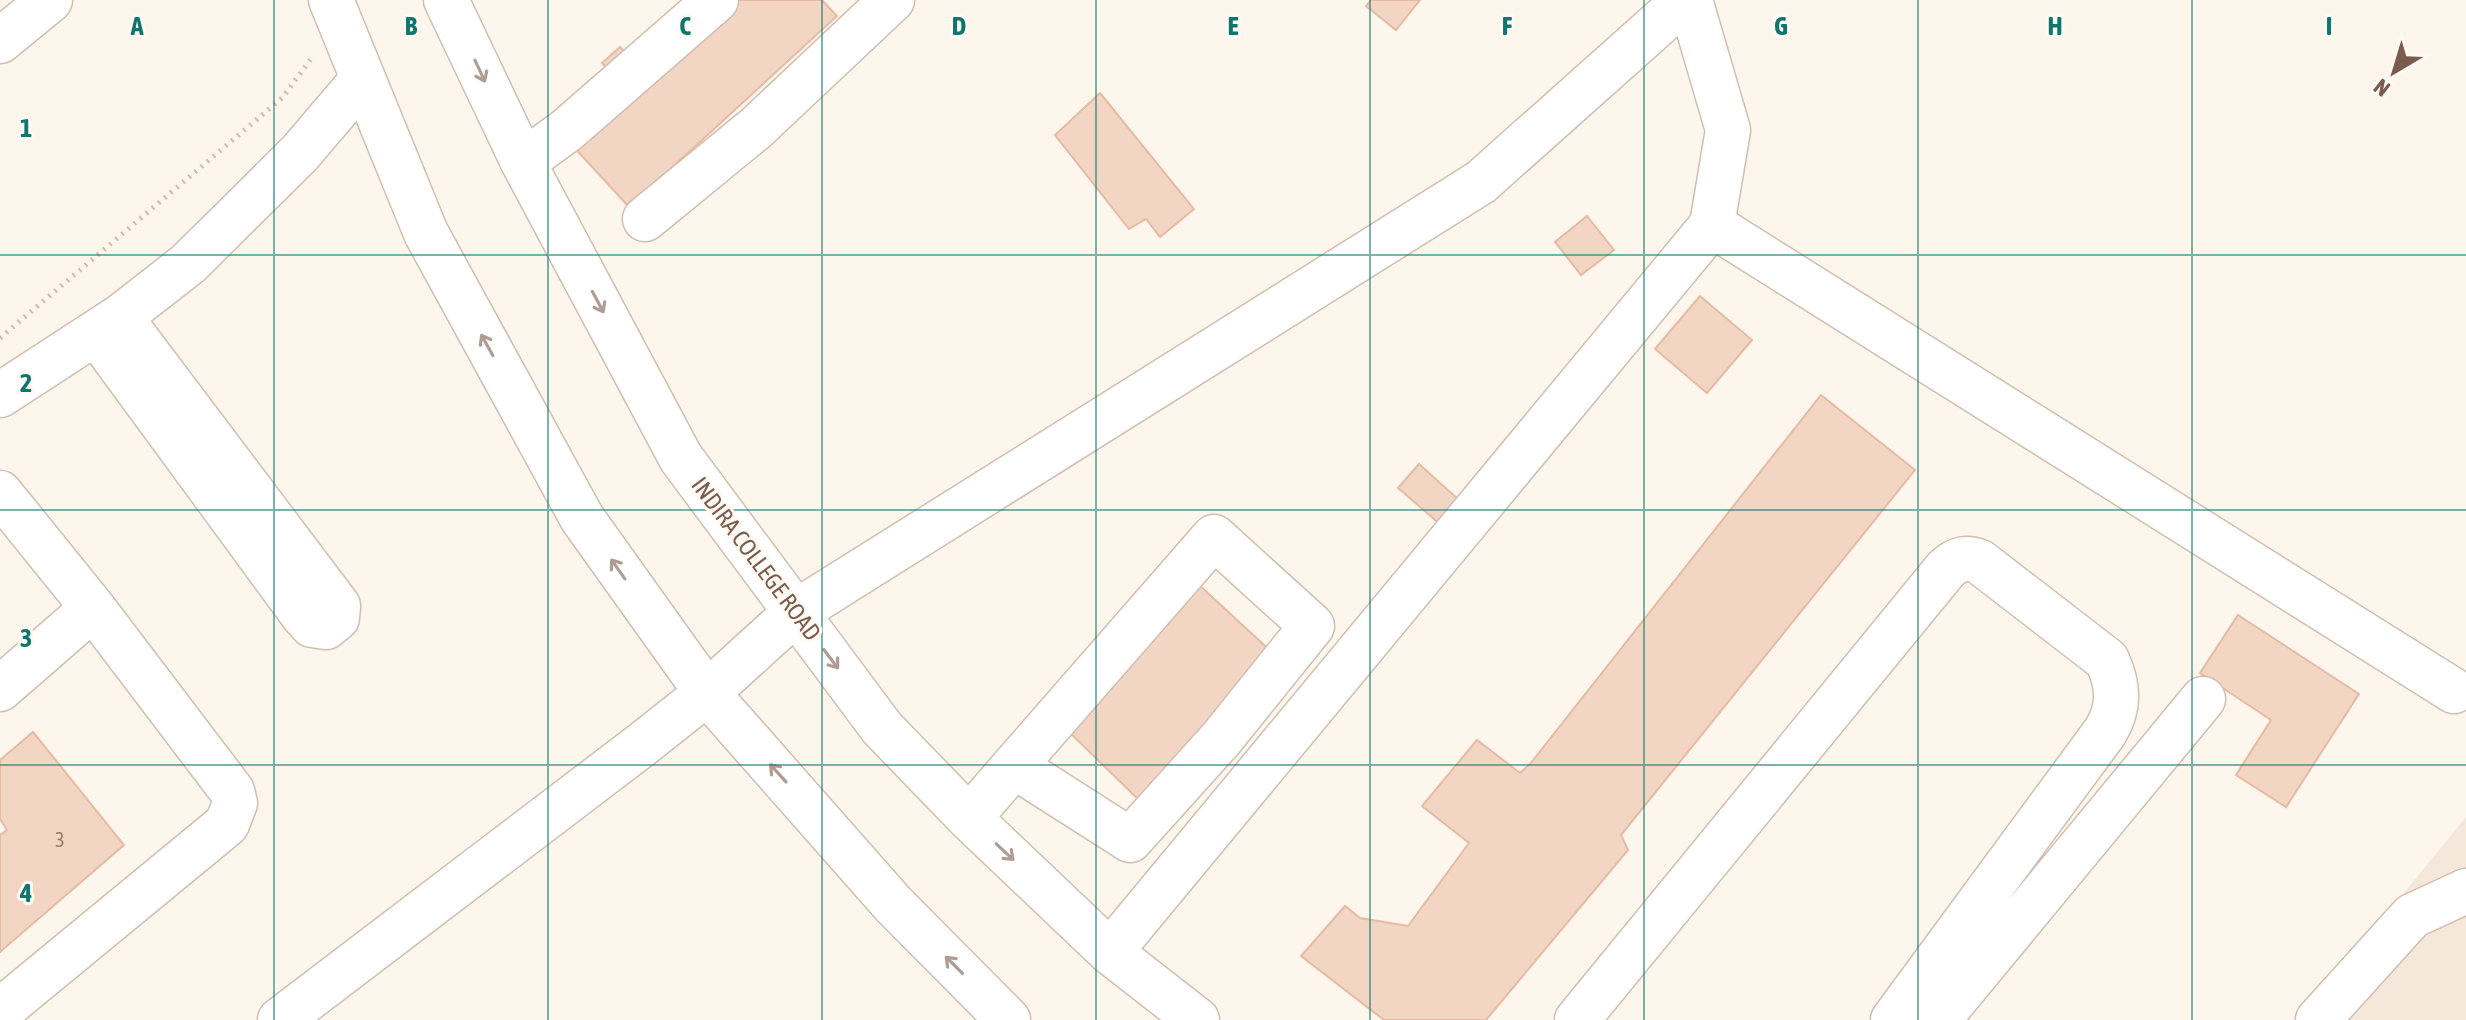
<svg xmlns="http://www.w3.org/2000/svg" width="2466" height="1020" font-family="'Asap Condensed',sans-serif">
  <rect width="100%" height="100%" fill="#fdf6ec"/>
  <path fill="#f5e8da" d="M2466,817v203h-166z"/>
  <path fill="#f3d5c3" stroke="#e6bba3" stroke-width="2" d="M729,0h93l15,16 -208,191 -58,-63z
    M1371,0h49l-24,30 -30,-24z
    M620,47l16,17 -17,16 -17,-17z
    M1100,93l94,116 -34,28 -14,-18 -17,10 -74,-94z
    M1587,216l27,34 -33,25 -26,-33z
    M1700,296l52,44 -45,53 -52,-44z
    M1821,395l94,75 -294,365 7,15 -142,170h-102l-83,-64 44,-50 15,12 48,8 61,-83 -47,-37 55,-66 43,33 10,-9z
    M1419,464l49,44 -20,23 -50,-43z
    M1197,583l80,74 -133,148 -82,-80z
    M2238,615l121,79 -73,113 -50,-32 35,-55 -71,-47z
    M33,732l91,113 -124,107v-117l7,-5 -7,-11v-59z"/>
  <g fill="none" stroke-linecap="round" stroke-linejoin="round">
    <g stroke="#d1beb0" stroke-width="47">
      <path id="minor" d="M331,0l95,233 156,285 125,175 186,211 115,116
        M446,0l77,162 158,296 201,270 87,90 141,134 87,68
        M1690,0l38,130 -16,95
        M0,41l50,-41
        M523,162l44,-32 149,-130
        M645,219l111,-91 136,-128
        M96,333l207,282 9,10 14,2 11,-9 1,-12 -218,-289
        M0,395l120,-78 68,-53 112,-111 63,-74
        M0,493l93,115 -93,81
        M969,818l45,-52 200,-229 98,89 -91,113 -91,101 -116,-74
        M1110,952l602,-727 742,466
        M0,1011l227,-187 8,-21 -3,-12 -139,-183
        M280,1020l364,-277 63,-50 89,-81 685,-430 204,-182
        M1577,1020l369,-451c11,-10 20,-13 34,-7l127,98c12,26 13,48 -2,72l-212,288
        M1938,1020l265,-321
        M2318,1020l94,-104 54,-25"/>
    </g>
    <path stroke="#d9b8a5" stroke-width="5" stroke-dasharray="2 6" stroke-linecap="butt" d="M0,338l282,-240 29,-39"/>
    <use href="#minor" stroke="#fff" stroke-width="44"/>
  </g>
  <defs><path id="oneway-shaft" d="M-6 0H5M1.5-3L5.5 0L1.5 3" fill="none" stroke-width="1.6" stroke-linecap="round" stroke-linejoin="round" transform="scale(2)"/></defs>
  <g stroke="#af9d94">
    <use href="#oneway-shaft" transform="translate(480 71) rotate(65)"/>
    <use href="#oneway-shaft" transform="translate(598 302) rotate(62)"/>
    <use href="#oneway-shaft" transform="translate(487 345) rotate(-119)"/>
    <use href="#oneway-shaft" transform="translate(618 569) rotate(-125)"/>
    <use href="#oneway-shaft" transform="translate(831 659) rotate(53)"/>
    <use href="#oneway-shaft" transform="translate(778 773) rotate(-132)"/>
    <use href="#oneway-shaft" transform="translate(1005 852) rotate(43)"/>
    <use href="#oneway-shaft" transform="translate(954 965) rotate(-135)"/>
  </g>
  <path fill="none" stroke="#0f766e" stroke-width="2" stroke-opacity="0.55" d="M274,0v1020M548,0v1020M822,0v1020M1096,0v1020M1370,0v1020M1644,0v1020M1918,0v1020M2192,0v1020M0,255h2466M0,510h2466M0,765h2466"/>
  <g text-anchor="middle" stroke-width="6" stroke-linejoin="round" paint-order="stroke">
    <g font-size="20" fill="#987a6a">
      <text x="60" y="847">3</text>
    </g>
    <g font-size="24" fill="#7a5c4d" stroke="#fffaf3">
      <text transform="translate(756 559) rotate(53)" y="8">INDIRA COLLEGE ROAD</text>
    </g>
  </g>
  <g font-size="26" text-anchor="middle" font-weight="bold" fill="#0f766e" stroke="#fffaf3" stroke-width="6" stroke-linejoin="round" paint-order="stroke">
    <text x="137" y="35">A</text>
    <text x="411" y="35">B</text>
    <text x="685" y="35">C</text>
    <text x="959" y="35">D</text>
    <text x="1233" y="35">E</text>
    <text x="1507" y="35">F</text>
    <text x="1781" y="35">G</text>
    <text x="2055" y="35">H</text>
    <text x="2329" y="35">I</text>
    <text x="26" y="137">1</text>
    <text x="26" y="392">2</text>
    <text x="26" y="647">3</text>
    <text x="26" y="902">4</text>
  </g>
  <g transform="translate(2394 72) rotate(218)" stroke="#fffaf3" stroke-width="6" paint-order="stroke">
  <path d="M0-6L14 30L0 20L-14 30Z" fill="#7a5c4d"/>
  <text y="-12" font-size="22" font-weight="bold" text-anchor="middle" fill="#7a5c4d">N</text>
  </g>
</svg>
